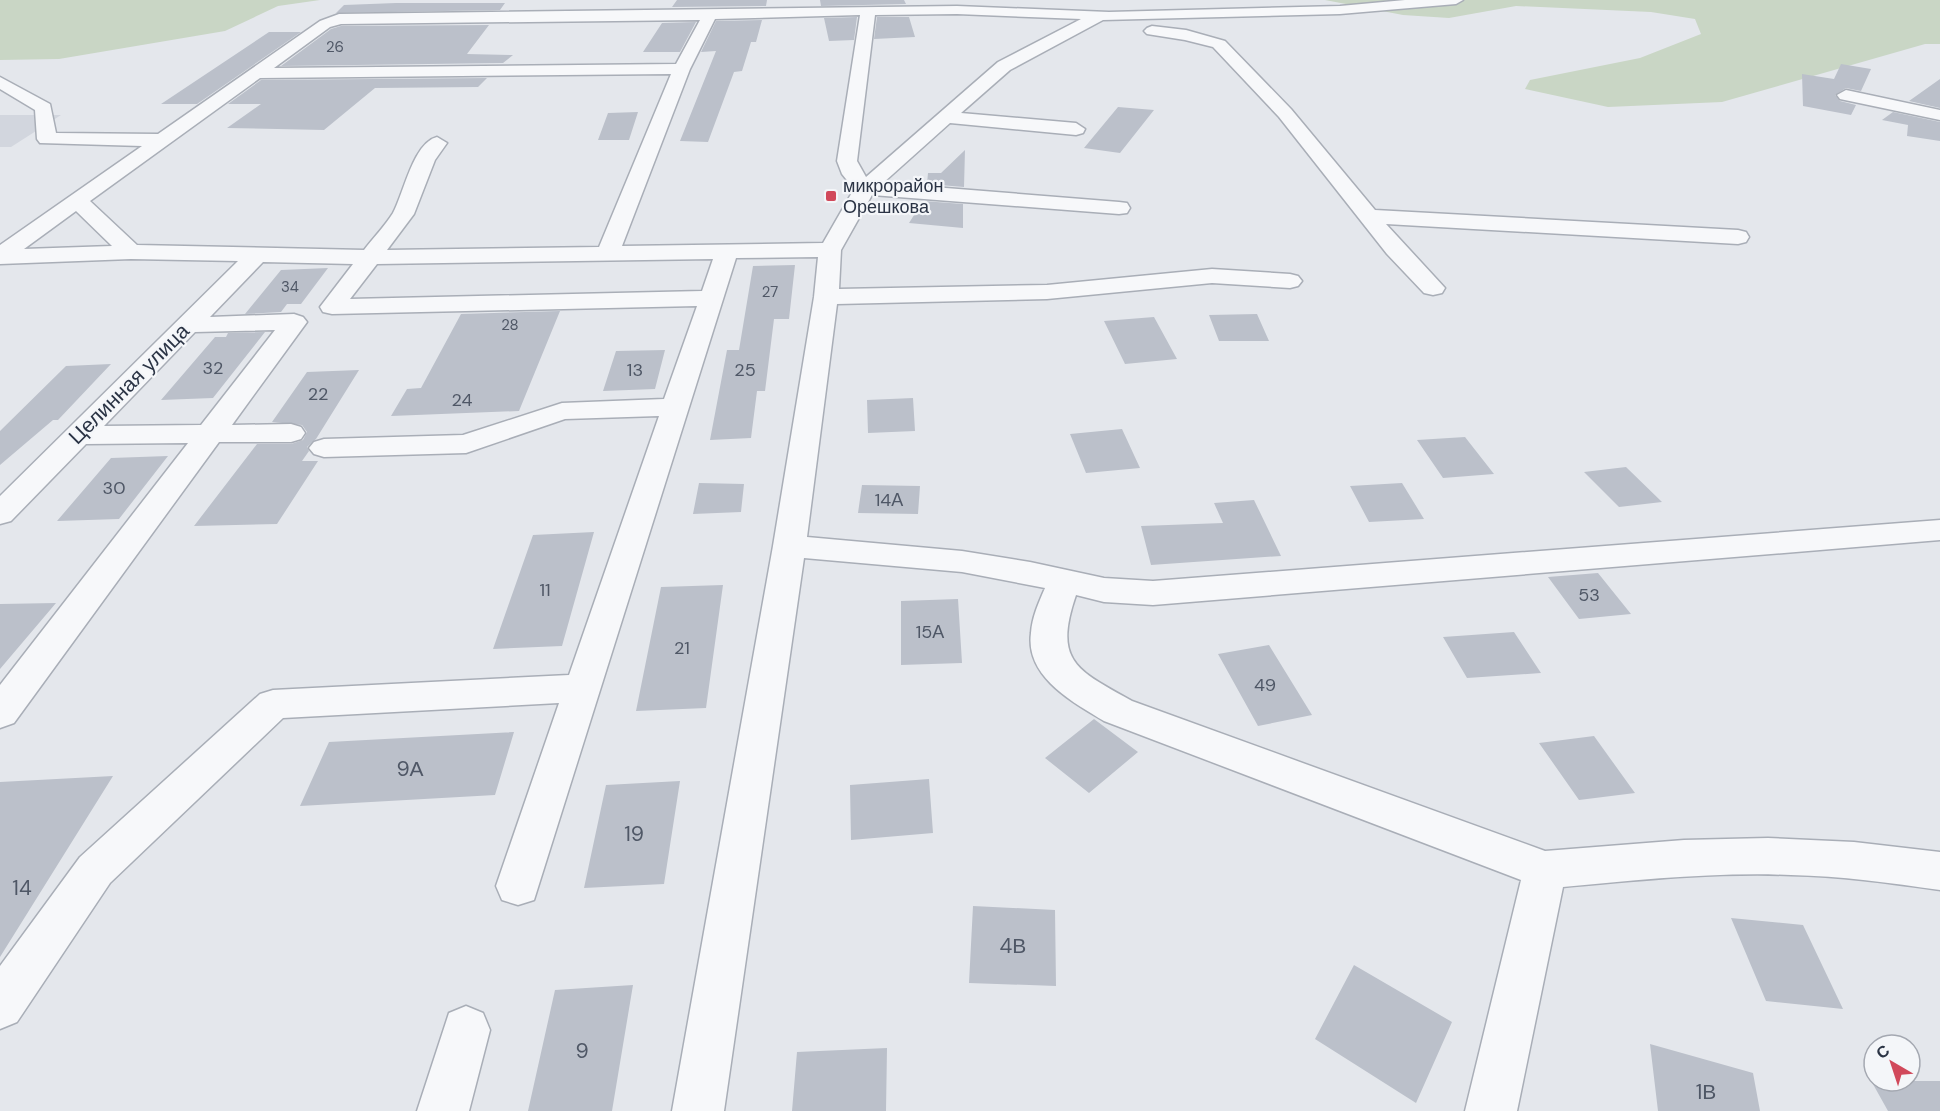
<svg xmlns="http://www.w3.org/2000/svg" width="1940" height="1111" font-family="'DM Sans',sans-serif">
  <rect width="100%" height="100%" fill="#e4e7ec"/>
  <path fill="#d2d6de" d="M0,115h61l-50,32h-11z"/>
  <path fill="#c9d6c5" d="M0,0h320l-42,6 -53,25 -166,28 -59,1z
    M1325,0h615v44h-15l-203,58 -114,5 -83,-18 5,-9 110,-22 61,-24 -6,-15 -44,-7 -135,-6 -67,12 -46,-3z"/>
  <path fill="#bbc0ca" d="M677,0h90l-1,6 -94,1z
    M820,0h84l2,4 -85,2z
    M396,3h109l-5,7 -164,3 8,-8z
    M857,17l-3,23 -25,1 -5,-23z
    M877,17h32l6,20 -41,2z
    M762,20l-6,22h-5l-9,29 -8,1 -26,70 -28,-1 36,-90 -15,1 15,-31z
    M696,22l-16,30h-37l19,-29z
    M489,25l-22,29 46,1 -10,8 -222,3 50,-37 10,-3z
    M269,32h32l-104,72h-36z
    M1841,64l30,5 -10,22 -15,-3 -11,7 5,6 16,4 -5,10 -48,-9 -1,-32 32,5z
    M487,78l-9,9 -103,1 -51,42 -97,-2 34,-24h-33l33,-24z
    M1940,79v29l-31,-7z
    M1118,107l36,3 -34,43 -36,-5z
    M638,112l-9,28h-31l10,-27z
    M1893,112l47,10v19l-33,-5 1,-11 -26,-5z
    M965,150l-1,37 -37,-3 1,-11h13z
    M923,201l40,3v24l-54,-5z
    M795,265l-6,54h-15l-9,72h-8l-6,47 -41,2 17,-90h12l14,-84z
    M328,268l-27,36h-14l-6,8 -36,2 36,-44z
    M560,311l-41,100 -128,5 16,-27 14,-1 40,-74z
    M1257,314l12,27h-50l-10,-26z
    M1154,317l23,42 -52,5 -21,-43z
    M265,332l-52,66 -52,2 54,-63h11l2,-4z
    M665,350l-10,39 -52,2 13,-40z
    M111,364l-53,56h-5l-53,45v-34l66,-65z
    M359,370l-43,69 -9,8 2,4 -7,10h16l-41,63 -83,2 63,-82h34l12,-4 4,-8 -5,-7 -30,-3 35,-50z
    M913,398l2,33 -47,2 -1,-33z
    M1122,429l18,39 -54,5 -16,-39z
    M1465,437l29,37 -51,4 -26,-38z
    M168,456l-49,63 -62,2 54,-63z
    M1626,467l36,35 -43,5 -35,-35z
    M699,483l45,1 -3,28 -48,2z
    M1402,483l22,36 -55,3 -19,-36z
    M862,485l58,1 -2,28 -60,-1z
    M1254,500l27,56 -130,9 -10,-39 82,-3 -9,-20z
    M594,532l-32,114 -69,3 40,-114z
    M1598,573l33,41 -52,5 -31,-42z
    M723,585l-17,123 -70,3 25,-124z
    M958,599l4,64 -61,2v-64z
    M56,603l-56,66v-65z
    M1514,632l27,41 -74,5 -24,-41z
    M1269,645l43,70 -54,11 -40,-72z
    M1094,719l44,33 -49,41 -44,-35z
    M514,732l-19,63 -195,11 29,-64z
    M1594,736l41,57 -56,7 -40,-57z
    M113,776l-113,181v-175z
    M929,779l4,54 -82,7 -1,-55z
    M680,781l-16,103 -80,4 22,-103z
    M973,906l82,4 1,76 -87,-3z
    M1731,918l72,7 40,84 -77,-8z
    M1354,965l98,57 -36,81 -101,-64z
    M633,985l-21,126h-84l27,-121z
    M1650,1044l103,29 7,38h-102z
    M887,1048l-1,63h-94l5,-59z
    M1869,1077h5v4h66v30h-52z"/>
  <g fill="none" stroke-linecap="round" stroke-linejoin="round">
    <g stroke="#a9aeb7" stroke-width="3">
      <path id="minor" d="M1405,0h58l-7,4 -116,10 -237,6 -93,50 -49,43 115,10 9,6 -2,4 -7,2 -126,-12 -67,60 236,19 8,1 3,5 -3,5 -8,1 -247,-19 -31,55 -2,39 208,-4 165,-16 78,5 8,2 4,5 -4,5 -8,2 -78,-5 -165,16 -210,5 -30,233 155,14 68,11 74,16 49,3 787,-61v20l-787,65 -49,-3 -28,-7c-23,67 1,75 56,106l413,150 139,-11 84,-2 86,4 86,10v38c-50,-7 -99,-14 -149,-15 -77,-3 -152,5 -228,12l-46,224h-52l56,-231 -417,-159c-31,-19 -79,-44 -73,-88 1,-16 8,-31 14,-45l-83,-16 -158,-14 -80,553h-52l101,-565 41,-249 4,-40 -82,1 -202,642 -16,5 -16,-5 -6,-14 63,-183 -276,15 -173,165 -93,139 -17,7v-63l80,-109 180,-163 13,-4 296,-15 90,-259 -94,3 -99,34 -142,4 -10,-3 -5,-6 5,-6 10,-3 139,-4 99,-32 102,-4 33,-93 -365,8 -9,-2 -3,-5 33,-43 -90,-2 -53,55 84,-3 9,3 4,5 -75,103 59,-1 10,3 4,6 -4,6 -10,3h-72l-205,281 -14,5v-43l188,-242 -102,1 -75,77 -11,3v-28l238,-235 -107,-2 -131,5v-19l142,-99 -102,-3 -3,-4 -2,-29 -35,-21v-12l50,27 6,29 102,1 162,-113 19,-7 618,-8 152,6 231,-6zM957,14l124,5 -83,43 -132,115 -9,-16 18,-146zM860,15l-23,146 5,13 12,15 -31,54 -201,3 68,-177 25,-50zM700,20l-24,44 -402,4 56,-41 11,-3zM671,74l-72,173 -212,3 27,-36 21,-54 12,-17 -10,-6c-24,6 -33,56 -44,76 -8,13 -20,25 -29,37l-227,-5 -47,-44 170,-123zM76,211l36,35 -88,3zM713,259l-11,32 -352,8 27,-35zM275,330l-74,95 -97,1 91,-94z
        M1152,26l34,4 39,11 66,68 84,101 363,20 8,2 3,5 -3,5 -8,2 -352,-20 59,64 -3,5 -9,2 -9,-2 -37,-39 -108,-137 -66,-70 -28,-7 -38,-6 -3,-3 3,-3z
        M1846,90l94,20v10l-100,-21 -3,-4z
        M466,1006l17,7 7,17 -21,81h-52l32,-98z"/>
    </g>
    <use href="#minor" fill="#f7f8fa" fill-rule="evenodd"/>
  </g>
  <rect fill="#d1495b" stroke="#f4f6f9" stroke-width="2" x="825" y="190" width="12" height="12" rx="3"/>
  <g text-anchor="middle" stroke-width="4.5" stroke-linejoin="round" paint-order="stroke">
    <g font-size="15" fill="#4f5766">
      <text x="335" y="52">26</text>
      <text x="290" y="292">34</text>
      <text x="770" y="297">27</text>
      <text x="510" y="330">28</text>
    </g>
    <g font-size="18" fill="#2b3445" stroke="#f4f6f9" text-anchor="start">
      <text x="843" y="192">микрорайон<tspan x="843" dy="21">Орешкова</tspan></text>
    </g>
    <g font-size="18" fill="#4f5766">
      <text x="213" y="374">32</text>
      <text x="635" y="376">13</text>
      <text x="745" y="376">25</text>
      <text x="318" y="400">22</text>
      <text x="462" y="406">24</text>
      <text x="114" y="494">30</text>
      <text x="889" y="506">14А</text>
      <text x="545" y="596">11</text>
      <text x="1589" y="601">53</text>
      <text x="930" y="638">15А</text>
      <text x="682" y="654">21</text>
      <text x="1265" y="691">49</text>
    </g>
    <g font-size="21" fill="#2b3445" stroke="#f4f6f9">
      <text transform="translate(129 384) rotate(-45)" y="7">Целинная улица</text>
    </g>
    <g font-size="21" fill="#4f5766">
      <text x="410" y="776">9А</text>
      <text x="634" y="841">19</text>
      <text x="22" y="895">14</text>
      <text x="1013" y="953">4В</text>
      <text x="582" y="1058">9</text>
      <text x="1706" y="1099">1В</text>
    </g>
  </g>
  <g transform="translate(1892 1063) rotate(321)"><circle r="28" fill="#f4f6f9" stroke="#a4a8b1" stroke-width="1.5"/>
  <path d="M0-4.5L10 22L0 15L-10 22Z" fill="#d1495b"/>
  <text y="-9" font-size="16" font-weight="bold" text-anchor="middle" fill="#2b3445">С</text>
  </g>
</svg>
